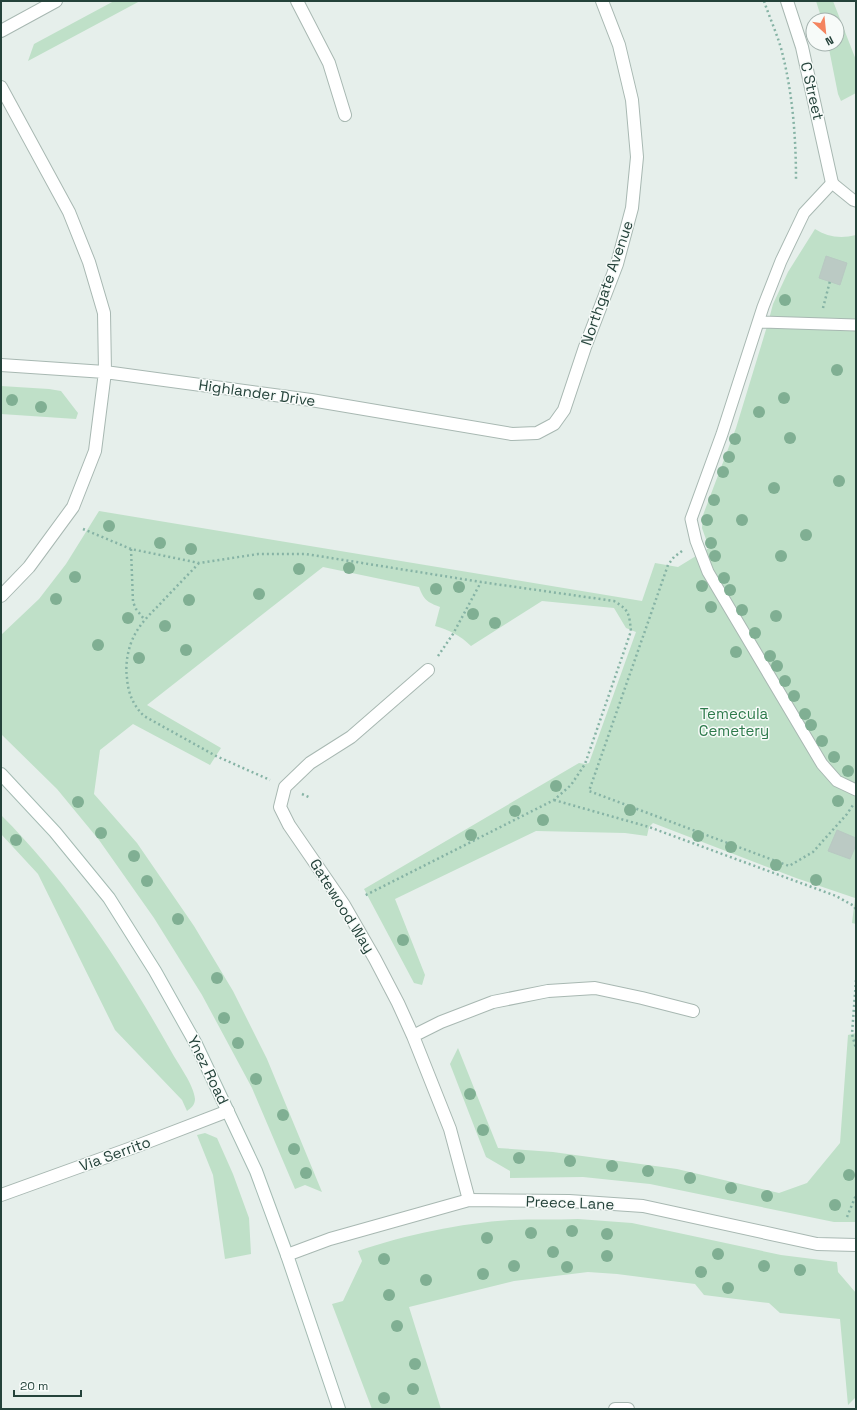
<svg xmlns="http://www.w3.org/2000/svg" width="857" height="1410" font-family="'Space Grotesk',sans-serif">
  <rect width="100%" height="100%" fill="#e6efeb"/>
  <path fill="#bfe0c8" d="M114,1h26l-112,60 6,-17z
    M816,1h17l23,59v33l-15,8 -3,-7 -10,-50h9v-24h-15z
    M815,229c12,8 26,10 41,6v689l-4,-1 3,-25 -59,-20 -143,-55 -4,4 -2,9 -22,-3 -89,-2 -141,68 30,76 -3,10 -8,-2 -50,-94 215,-126 6,1 4,-1 47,-131 -10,-4 -12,-20 -72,-7 -71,45c-11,-11 -22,-16 -36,-20l5,-19c-13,-5 -16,-7 -21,-20l-96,-20 -176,138 74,43 -11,17 -77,-41 -33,26 -6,44 43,49 57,83 39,65 34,68 55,133 -17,-7 -10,4 -43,-101 -50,-93 -48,-77 -55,-78 -42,-51 -56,-55v-99l38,-36 27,-35 33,-53 543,90 13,-38 23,4 31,-19 -7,-20 1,-13 33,-87 32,-105 5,-19 15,-32z
    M1,386l48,3 12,2 17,22 -2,6 -75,-5z
    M1,815c69,69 122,151 170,236 7,13 23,34 24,48 0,6 -4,9 -8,12l-5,-11 -67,-70 -77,-156 -37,-40z
    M856,1031v191h-22l-184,-38 -67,-7 -73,1v-7l-24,-14 -36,-93 8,-16 40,100 55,4 124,17 102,24 28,-10 33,-40 8,-108 8,-2z
    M205,1133l12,5 16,36 16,44 2,36 -26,5 -12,-84 -16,-40z
    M578,1219l54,4 149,32 56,7 1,10 18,21v104l-8,8 -8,-86 -60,-6 -11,-10 -65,-8 -9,-11 -78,-10 -29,-2 -74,9 -105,26 32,102h-69l-40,-105 11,-3 19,-40 -4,-10c47,-16 104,-28 153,-31 22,-1 45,0 67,-1z"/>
  <path fill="#bbcac4" stroke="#b8c9c2" d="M826,256l21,7 -7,22 -21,-7z
    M837,830l19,8v7l-6,14 -22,-8z"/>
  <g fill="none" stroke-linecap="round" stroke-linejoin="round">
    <g stroke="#a8b8b2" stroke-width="13">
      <path id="service" d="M856,201l-3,-1 -21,-17 -28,30 -23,48 -18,46 -41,127 -31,85 5,22 12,31 114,192 15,17 19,9
        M759,322l97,3"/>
    </g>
    <g stroke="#a8b8b2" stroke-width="14">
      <path id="minor" d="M297,1l32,62 16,52
        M787,1l15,46 30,136
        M1,31l55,-30
        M1,87l68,125 20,50 15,51 1,59 -10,79 -22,56 -44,60 -28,29
        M1,365l104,7 206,28 201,34 25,-1 17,-9 10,-14 21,-63 32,-83 15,-56 5,-51 -5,-57 -13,-55 -17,-44
        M428,670l-77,67 -41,26 -25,24 -5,20 9,18 55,80 31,54 23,44 15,33 37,93 19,71
        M413,1036l28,-14 52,-20 55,-11 47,-3 47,10 51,13
        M1,1195l136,-49 91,-35
        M615,1409h13"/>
    </g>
    <g stroke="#a8b8b2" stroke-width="14">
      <path id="tertiary" d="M287,1255l43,-16 139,-39 100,1 74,5 174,38 39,1"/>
    </g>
    <g stroke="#a4bbb3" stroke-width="14">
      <path id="secondary" d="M1,774l54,58 54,66 46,73 41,73 60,127 31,84 52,154"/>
    </g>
    <path stroke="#86b3a5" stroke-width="2.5" stroke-dasharray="2 3" stroke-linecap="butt" d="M764,1c6,18 15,37 19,55 10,41 13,83 13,125
      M823,308l7,-27
      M83,529l48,20 68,14 59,-9h48l175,28 133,19c15,9 15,12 17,30l-46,133 -14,21 -17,15 -190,96
      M131,549l2,53 3,7 8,10
      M682,551l-8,6 -6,8 -79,226 200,75 24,-14 34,-38 6,-9
      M199,563c-13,14 -27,28 -40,42 -9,9 -19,19 -25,31 -6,12 -9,28 -7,42 1,15 6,27 17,38l72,40 54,24
      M438,656l15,-22 28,-52
      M302,794l9,4
      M554,800l95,27 187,69 18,10 2,4
      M856,980l-4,54 4,15
      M847,1217l9,-22"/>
    <use href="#service" stroke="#fff" stroke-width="11"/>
    <use href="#minor" stroke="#fff" stroke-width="12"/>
    <use href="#tertiary" stroke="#fff" stroke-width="12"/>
    <use href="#secondary" stroke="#fff" stroke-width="12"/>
  </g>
  <g fill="#80af93">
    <circle cx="785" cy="300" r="6"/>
    <circle cx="837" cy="370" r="6"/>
    <circle cx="784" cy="398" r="6"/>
    <circle cx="12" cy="400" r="6"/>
    <circle cx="41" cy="407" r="6"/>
    <circle cx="759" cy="412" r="6"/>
    <circle cx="790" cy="438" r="6"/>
    <circle cx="735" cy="439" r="6"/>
    <circle cx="729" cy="457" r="6"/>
    <circle cx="723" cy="472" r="6"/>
    <circle cx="839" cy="481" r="6"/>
    <circle cx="774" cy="488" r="6"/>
    <circle cx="714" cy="500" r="6"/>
    <circle cx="707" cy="520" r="6"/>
    <circle cx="742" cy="520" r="6"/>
    <circle cx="109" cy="526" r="6"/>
    <circle cx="806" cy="535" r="6"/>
    <circle cx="160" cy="543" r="6"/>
    <circle cx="711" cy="543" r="6"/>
    <circle cx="191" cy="549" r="6"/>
    <circle cx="715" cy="556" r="6"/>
    <circle cx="781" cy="556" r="6"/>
    <circle cx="349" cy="568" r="6"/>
    <circle cx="299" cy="569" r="6"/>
    <circle cx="75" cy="577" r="6"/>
    <circle cx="724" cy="578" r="6"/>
    <circle cx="702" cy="586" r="6"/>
    <circle cx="459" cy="587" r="6"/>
    <circle cx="436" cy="589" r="6"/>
    <circle cx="730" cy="590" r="6"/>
    <circle cx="259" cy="594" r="6"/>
    <circle cx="56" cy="599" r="6"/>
    <circle cx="189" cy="600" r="6"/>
    <circle cx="711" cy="607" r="6"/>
    <circle cx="742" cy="610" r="6"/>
    <circle cx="473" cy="614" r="6"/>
    <circle cx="776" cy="616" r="6"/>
    <circle cx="128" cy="618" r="6"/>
    <circle cx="495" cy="623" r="6"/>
    <circle cx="165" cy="626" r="6"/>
    <circle cx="755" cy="633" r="6"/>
    <circle cx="98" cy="645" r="6"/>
    <circle cx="186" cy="650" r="6"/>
    <circle cx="736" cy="652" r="6"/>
    <circle cx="770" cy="656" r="6"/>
    <circle cx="139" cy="658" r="6"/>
    <circle cx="777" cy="666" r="6"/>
    <circle cx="785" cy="681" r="6"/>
    <circle cx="794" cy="696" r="6"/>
    <circle cx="805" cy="714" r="6"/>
    <circle cx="811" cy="725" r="6"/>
    <circle cx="822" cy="741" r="6"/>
    <circle cx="834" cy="757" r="6"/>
    <circle cx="848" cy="771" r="6"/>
    <circle cx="556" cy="786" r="6"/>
    <circle cx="838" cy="801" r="6"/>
    <circle cx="78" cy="802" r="6"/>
    <circle cx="630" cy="810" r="6"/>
    <circle cx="515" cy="811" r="6"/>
    <circle cx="543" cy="820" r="6"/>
    <circle cx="101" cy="833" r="6"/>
    <circle cx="471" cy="835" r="6"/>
    <circle cx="698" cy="836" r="6"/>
    <circle cx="16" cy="840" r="6"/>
    <circle cx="731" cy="847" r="6"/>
    <circle cx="134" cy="856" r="6"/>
    <circle cx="776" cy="865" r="6"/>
    <circle cx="816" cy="880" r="6"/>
    <circle cx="147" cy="881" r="6"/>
    <circle cx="178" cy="919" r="6"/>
    <circle cx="403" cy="940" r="6"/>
    <circle cx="217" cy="978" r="6"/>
    <circle cx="224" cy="1018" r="6"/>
    <circle cx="238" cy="1043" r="6"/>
    <circle cx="256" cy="1079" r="6"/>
    <circle cx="470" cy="1094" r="6"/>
    <circle cx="283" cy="1115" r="6"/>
    <circle cx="483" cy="1130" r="6"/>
    <circle cx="294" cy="1149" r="6"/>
    <circle cx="519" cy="1158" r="6"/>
    <circle cx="570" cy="1161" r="6"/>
    <circle cx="612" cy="1166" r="6"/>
    <circle cx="648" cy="1171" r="6"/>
    <circle cx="306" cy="1173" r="6"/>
    <circle cx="849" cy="1175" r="6"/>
    <circle cx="690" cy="1178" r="6"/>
    <circle cx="731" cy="1188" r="6"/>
    <circle cx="767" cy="1196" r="6"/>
    <circle cx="835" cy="1205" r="6"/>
    <circle cx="572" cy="1231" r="6"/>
    <circle cx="531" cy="1233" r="6"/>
    <circle cx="607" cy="1234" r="6"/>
    <circle cx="487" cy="1238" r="6"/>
    <circle cx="553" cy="1252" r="6"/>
    <circle cx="718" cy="1254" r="6"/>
    <circle cx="607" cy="1256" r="6"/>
    <circle cx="384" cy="1259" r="6"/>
    <circle cx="514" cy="1266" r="6"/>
    <circle cx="764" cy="1266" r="6"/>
    <circle cx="567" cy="1267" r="6"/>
    <circle cx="800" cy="1270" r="6"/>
    <circle cx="701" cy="1272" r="6"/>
    <circle cx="483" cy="1274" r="6"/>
    <circle cx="426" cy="1280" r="6"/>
    <circle cx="728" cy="1288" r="6"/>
    <circle cx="389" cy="1295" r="6"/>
    <circle cx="397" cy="1326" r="6"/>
    <circle cx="415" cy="1364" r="6"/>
    <circle cx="413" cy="1389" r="6"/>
    <circle cx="384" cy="1398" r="6"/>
  </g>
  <g text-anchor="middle" stroke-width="3" stroke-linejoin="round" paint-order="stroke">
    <g font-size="15" fill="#24423a" stroke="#f7fbf9">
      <text transform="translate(812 91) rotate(77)" y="5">C Street</text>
      <text transform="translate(607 283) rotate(-71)" y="5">Northgate Avenue</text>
      <text transform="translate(257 393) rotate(8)" y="5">Highlander Drive</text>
      <text transform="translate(342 906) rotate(58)" y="5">Gatewood Way</text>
      <text transform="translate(208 1070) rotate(64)" y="5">Ynez Road</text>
      <text transform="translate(115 1154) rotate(-20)" y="5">Via Serrito</text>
      <text transform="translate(570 1203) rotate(2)" y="5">Preece Lane</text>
    </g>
    <g font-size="15" fill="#2d7a4b" stroke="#f7fbf9">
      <text x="734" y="719">Temecula<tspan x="734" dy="17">Cemetery</tspan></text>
    </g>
  </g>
  <rect width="857" height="1410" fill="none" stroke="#24423a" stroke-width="4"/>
  <g transform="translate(825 32) rotate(153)"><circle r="19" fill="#f7fbf9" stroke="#a3b1ad"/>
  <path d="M0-3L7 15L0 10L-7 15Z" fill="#f4845f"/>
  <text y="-6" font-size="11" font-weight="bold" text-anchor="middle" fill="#24423a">N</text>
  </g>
  <path d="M14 1390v6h67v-6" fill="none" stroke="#24423a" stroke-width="2"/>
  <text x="20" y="1390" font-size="12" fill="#24423a" stroke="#f7fbf9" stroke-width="3" paint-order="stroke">20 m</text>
</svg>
